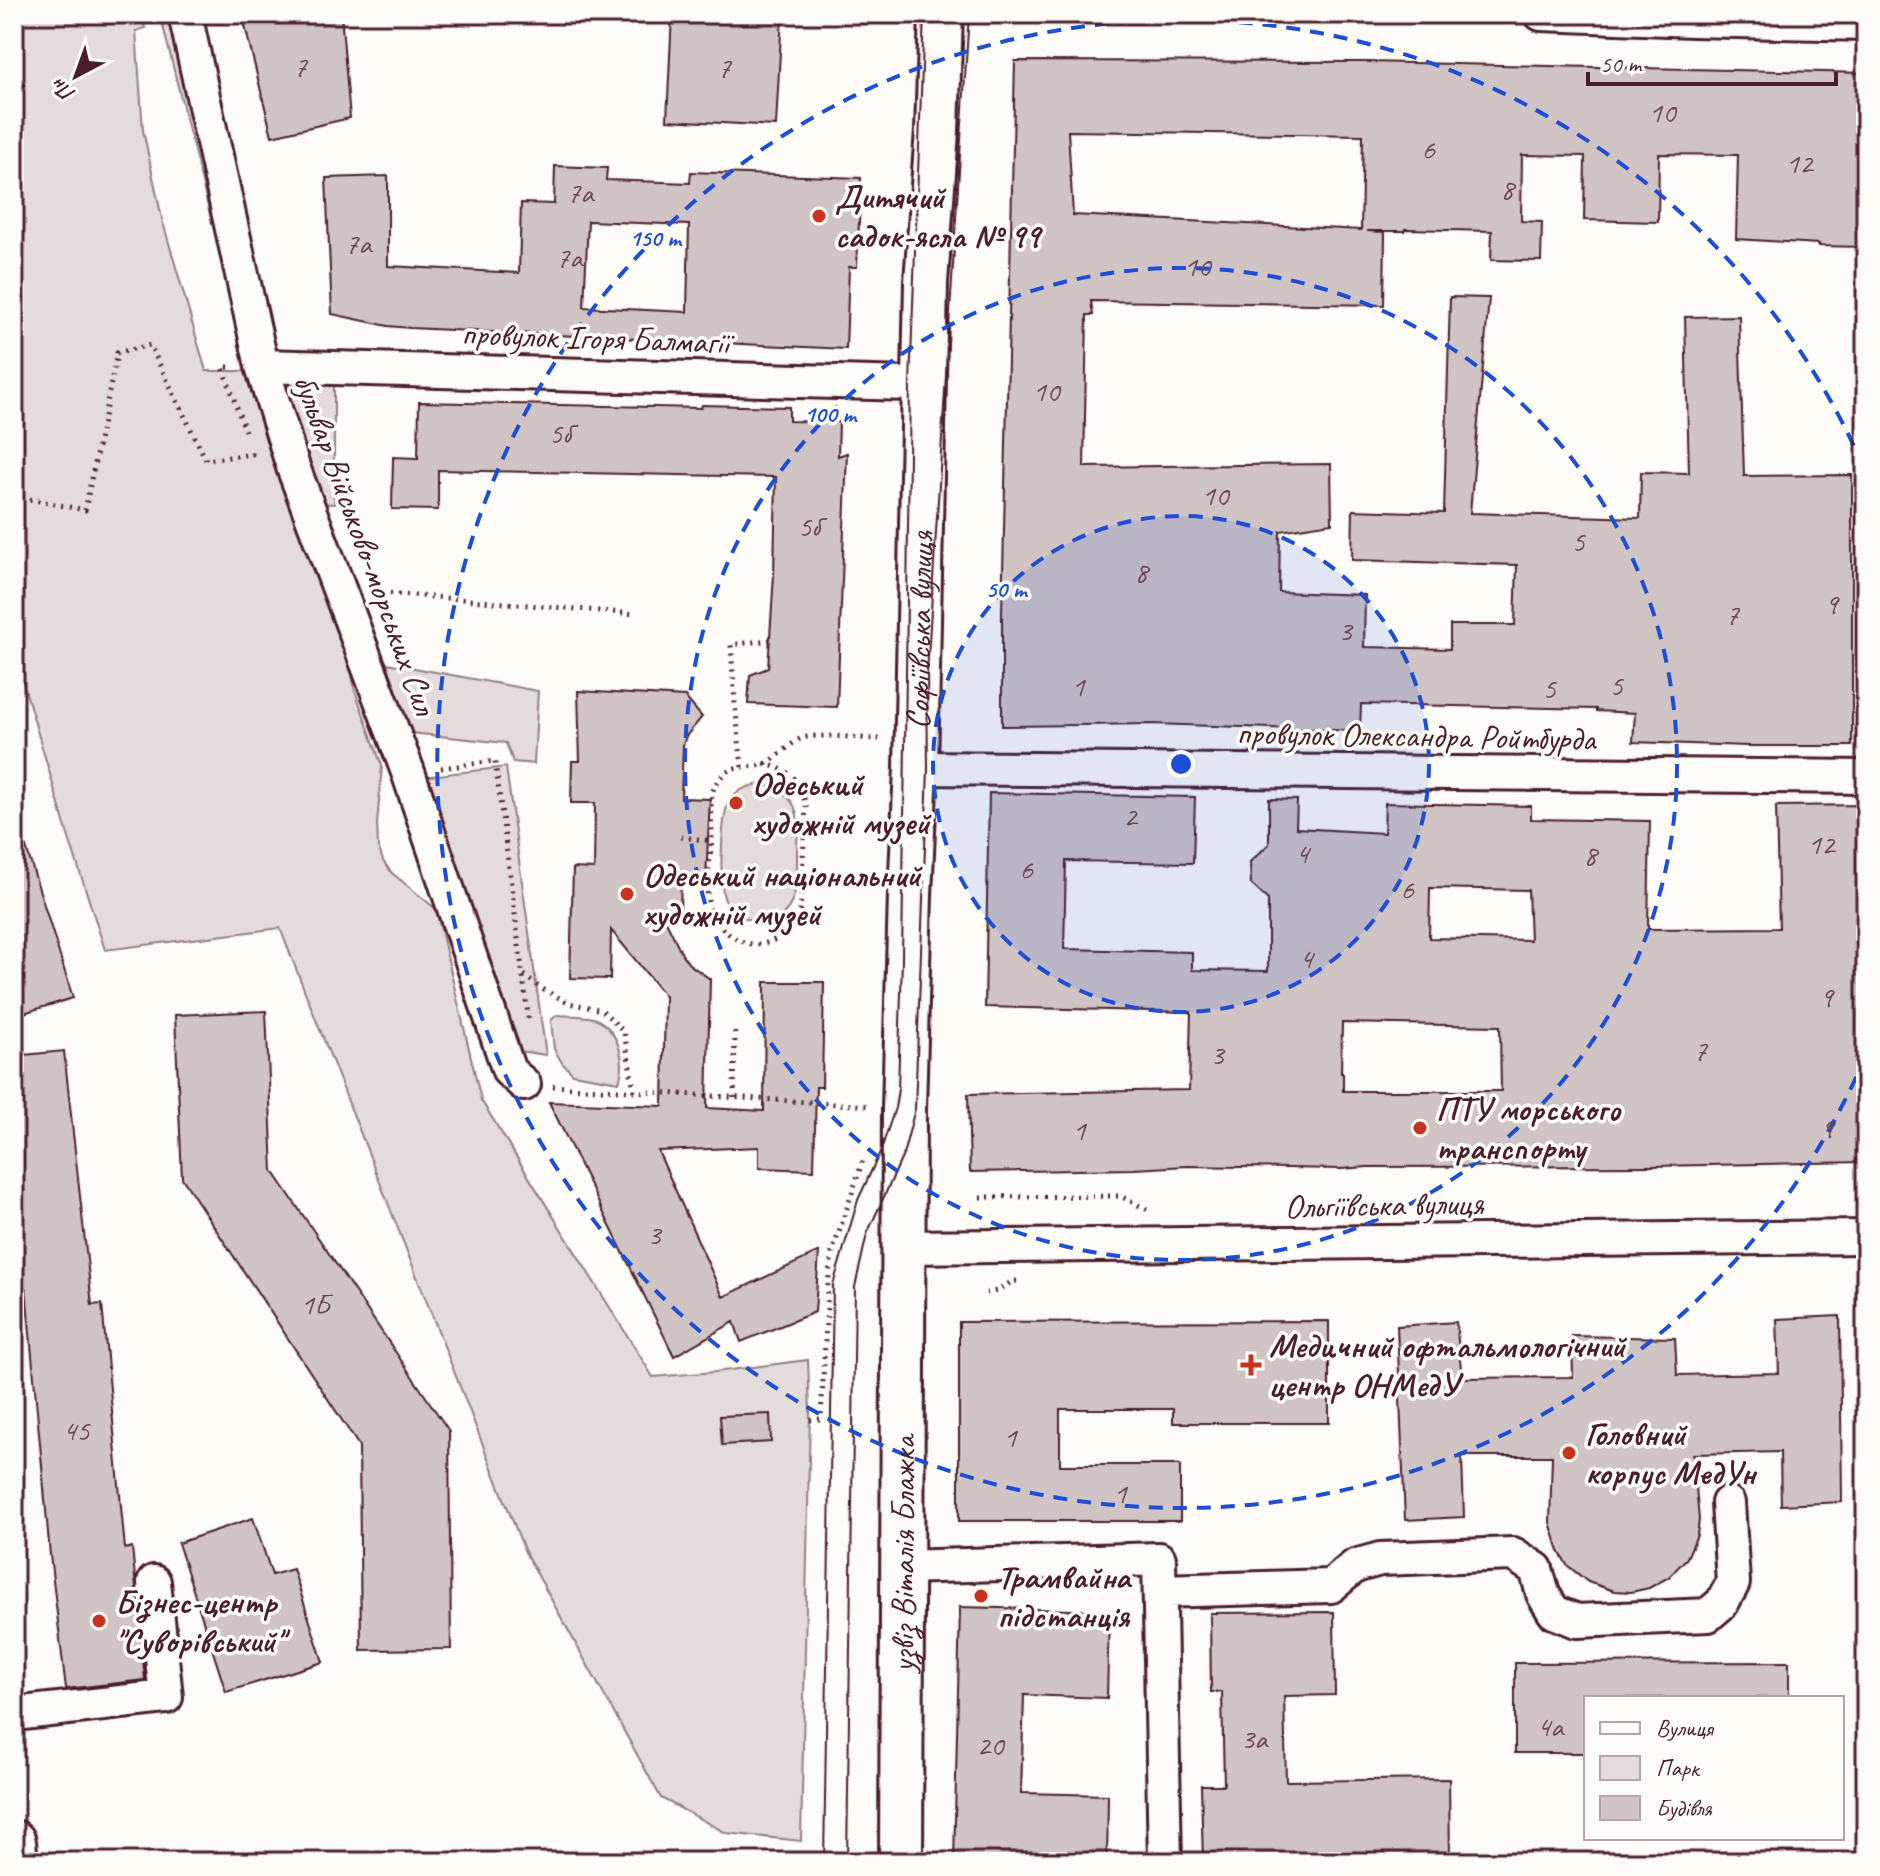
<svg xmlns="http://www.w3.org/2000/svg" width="1880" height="1876" font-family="Caveat,sans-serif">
  <rect width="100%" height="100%" fill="#fdfcf7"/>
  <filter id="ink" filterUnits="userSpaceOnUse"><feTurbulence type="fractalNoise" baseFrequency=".0125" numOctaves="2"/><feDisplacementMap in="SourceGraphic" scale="16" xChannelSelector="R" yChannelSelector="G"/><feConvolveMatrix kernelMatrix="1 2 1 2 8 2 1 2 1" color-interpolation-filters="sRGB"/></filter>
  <g filter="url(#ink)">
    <path fill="#e3dcda" stroke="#967e82" stroke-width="2" d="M14,14h127l4,14 -9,3 7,99 19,89 44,152h40l32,93 67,174 10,53 27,75 -5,58 1,21 5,16 9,12 44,36 45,191 172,277 62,-5 93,-12 2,52 -9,429 -75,-8 -65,-35 -136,-246 -245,-624 -175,22 -38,-118 -53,-180z
      M160,14h20l47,208 -15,1z
      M277,381l57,3v120l-20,-1z
      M387,663l151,28 -4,73 -21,-2 -7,-19 -95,-10z
      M506,767l40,288 -27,-4 -98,-274z
      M759,784c15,1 28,8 35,22 6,12 3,29 3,43 0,27 4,72 -36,72 -15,0 -29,-8 -36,-21 -6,-13 -4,-85 4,-98 7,-12 17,-15 30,-18z
      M557,1015c10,1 30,0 39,4 22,11 31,41 23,63l-46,-8 -11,-11 -8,-14 -3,-29z"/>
    <path fill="#d0c5c4" stroke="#4a1f2b" stroke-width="2" fill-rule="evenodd" d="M242,14h99l9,104 -78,18z
      M672,14h110l-6,112 -109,-6z
      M1015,61l350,1 501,11v174l-47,-1v-2l-83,-5 2,-84 -79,-1 -1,68 -74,-2 1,-64 -63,-1 -1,66 21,1 -1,39 -50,-1 1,-29 -87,-2v2h-38l18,1 -1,73 -293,-4 2,14h-6l-3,152 247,-3 1,59 -52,8 -1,61 86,3 -1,52 86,2v-24h65l2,-60 -165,-5 1,-50 91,3 6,-216 39,1 -19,215 170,5 1,-46 48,1 -4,-156 54,-1 5,160 108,-1v271h-104l-115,-4 2,-29 -39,-2v-2l-235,-5 -1,27 -208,-7 -150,2v-112zM1068,131l295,4 -2,95 -288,-15z
      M555,166l52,2 -1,12 84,3 1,-11 170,6 -4,89h-8l-3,82 -436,-21 -22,-2 -56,-12 -6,-136 62,-2v90l131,7 2,-70 33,1zM588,221l101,4 -2,87 -103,-5z
      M419,402l282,6 1,-3 87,2v14l50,1 -1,34 9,-3 -10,254 -89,-3 2,-29 18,-7 6,-93 2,-98 -338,-7v40l-46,-1 1,-52 25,1z
      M578,691l107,6 17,20 -16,19 -3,9 -2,53 29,1 -4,80 -25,-2 -1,36h-18l21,43 6,8 21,15 -3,129 57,3 1,-129h59l-2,105h-6l-2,83 -55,-2v-21l-101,4 65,146 96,-45 -4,60 -74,30 -7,-20 -60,34 -125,-254 114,4 2,-110 -54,-66 -1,49 -40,-1 3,-110 21,1 1,-66h-24l1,-42h8z
      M989,793l206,4 -2,66 -127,-2 -2,88 128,3v18l76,1v-71l-17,-16 -1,-22 19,-18v-45l28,1 -1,28 88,5 1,-30 146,3v13l119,2 -2,108 131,-1 -3,-122 90,-1v357l-214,4 -285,1 -26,2 -153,-3 -54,3 -164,3 -2,-78 221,-4 2,-78 -206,-5zM1430,888l98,2 2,50 -101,-2zM1342,1023l158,3 1,65h-158v-18h-2z
      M20,828l53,170 -59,18v-187z
      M266,1011l7,160 176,260 2,218 -90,1 -2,-204 -177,-268 -7,-163z
      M64,1051l28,254 10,-1 23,245 7,-2 13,133 -79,9 -16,-134 -24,-266h-2l-10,-87v-146z
      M1840,1316l2,186 -61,3 -1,-53 -87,2 6,66 -2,15 -10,23 -18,19 -20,11 -18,4 -17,-1 -26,-9 -21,-17 -8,-14 -9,-29 2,-66h-90l2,61 -59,3 -8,-194 59,-4 6,56 111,-1 -1,-41 103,2 2,37 102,-2 -2,-54z
      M1329,1321v102h-156v-14h-113v56h120v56h-221v-199z
      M770,1414l1,28 -49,3 -2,-29z
      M253,1518l19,57 21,-6 30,93 -97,30 -48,-149z
      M960,1607l149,4 -2,87 -83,-3 -3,98 87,2 -1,67h-153z
      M1334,1612l1,83 -51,1 2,85 163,-2 1,83h-247l-2,-77h23l-2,-93h-11l-1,-79z
      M1789,1662v36h-203v55h-71v-90z"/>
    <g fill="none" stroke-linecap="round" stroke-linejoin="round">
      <g stroke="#4a1f2b" stroke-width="38">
        <path id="minor" d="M185,14l77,352 31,101 115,305 101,299 15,13
          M1541,14l152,6 173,4
          M262,366l648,18 15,2
          M916,768l950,9
          M903,1247l963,-10
          M903,1567l256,-8 6,303
          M1160,1591l171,-5 24,-20 25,-7 133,-5 23,15 7,25 11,18 23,9 131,-6 14,-12 11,-20 -5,-80
          M14,1714l152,-17 -12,-115"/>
      </g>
      <g stroke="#4a1f2b" stroke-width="48">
        <g id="major">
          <path d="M14,1842l2,20"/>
          <path id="s1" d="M901,1862l3,-753 6,-214 6,-127 10,-486 11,-151 4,-117"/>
        </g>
      </g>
      <path stroke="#4a1f2b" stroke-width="5" stroke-dasharray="2 6" stroke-linecap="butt" d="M229,367h-6l22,64
        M14,496l71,14 32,-157 33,-8 56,115 46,-6v-2
        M374,592l262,22
        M764,764c26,5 36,16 42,42l-6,105c-14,29 -41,44 -70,24 -6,-5 -13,-11 -17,-18 -12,-23 -2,-55 -1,-79 0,-14 -2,-29 0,-43 1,-8 6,-16 12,-21 11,-11 28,-5 41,-10 12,-5 23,-19 35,-25 14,-7 61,0 79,0
        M742,767l-7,-63 -4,-59 39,-5
        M441,768l54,-7 34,262
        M681,837l31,4
        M524,975l16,13 29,15 33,7 22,22 10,59
        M553,1086l317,20
        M734,1098l1,-68
        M980,1197l140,-1 30,15
        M986,1293l11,-2 16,-10h5
        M810,1420l11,-1 7,-135 4,-31 32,-96"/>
      <use href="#minor" stroke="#fdfcf7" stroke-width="32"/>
      <use href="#major" stroke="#fdfcf7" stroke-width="42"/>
      <path stroke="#4a1f2b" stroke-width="2" d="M824,1862l9,-577 25,-85 23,-50 14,-42 3,-19 4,-129 8,-576 14,-370
        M847,1862l8,-575 12,-53 36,-79 12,-46 13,-340 -1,-96 42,-659"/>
    </g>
  </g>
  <circle cx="1181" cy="764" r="248" fill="#1d4ed8" fill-opacity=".12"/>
  <g fill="none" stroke="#1d4ed8" stroke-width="4" stroke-dasharray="14 10">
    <circle cx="1181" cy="764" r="248"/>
    <circle cx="1181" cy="764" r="496"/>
    <path d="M1866 1055A744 744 0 1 1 1866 473"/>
  </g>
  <g fill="#c8321e" stroke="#fdfcf7" stroke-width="3">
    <circle cx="819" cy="216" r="8"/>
    <circle cx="736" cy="803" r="8"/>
    <circle cx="627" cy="894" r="8"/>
    <circle cx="1420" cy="1128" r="8"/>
    <path d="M1247 1353h8v8h8v8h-8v8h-8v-8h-8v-8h8z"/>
    <circle cx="1569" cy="1453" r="8"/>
    <circle cx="981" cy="1596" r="8"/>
    <circle cx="99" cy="1621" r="8"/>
  </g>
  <g text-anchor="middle" stroke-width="7" stroke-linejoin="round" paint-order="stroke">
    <g font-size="30" fill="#6c4851">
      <text x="300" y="76">7</text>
      <text x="724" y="77">7</text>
      <text x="1662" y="122">10</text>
      <text x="1428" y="159">6</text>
      <text x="1799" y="173">12</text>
      <text x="1507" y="199">8</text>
      <text x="580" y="202">7а</text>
      <text x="358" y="253">7а</text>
      <text x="569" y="267">7а</text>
      <text x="1197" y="276">10</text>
      <text x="1046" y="401">10</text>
      <text x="560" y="443">5б</text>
      <text x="1215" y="505">10</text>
      <text x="809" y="536">5б</text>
      <text x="1578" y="551">5</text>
      <text x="1141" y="582">8</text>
      <text x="1831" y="614">9</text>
      <text x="1732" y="624">7</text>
      <text x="1345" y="640">3</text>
      <text x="1616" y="695">5</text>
      <text x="1078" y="696">1</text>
      <text x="1549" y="698">5</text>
      <text x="1130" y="826">2</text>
      <text x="1821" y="854">12</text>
      <text x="1302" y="863">4</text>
      <text x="1590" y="865">8</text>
      <text x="1026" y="879">6</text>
      <text x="1407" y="899">6</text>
      <text x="1306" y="968">4</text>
      <text x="1826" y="1007">9</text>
      <text x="1700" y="1060">7</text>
      <text x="1217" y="1064">3</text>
      <text x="1827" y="1138">9</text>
      <text x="1079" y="1140">1</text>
      <text x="654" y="1244">3</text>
      <text x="315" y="1314">1Б</text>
      <text x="76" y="1440">45</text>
      <text x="1010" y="1447">1</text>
      <text x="1120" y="1503">1</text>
      <text x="1550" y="1736">4а</text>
      <text x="1254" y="1748">3а</text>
      <text x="990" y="1755">20</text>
    </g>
    <g font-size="34" font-weight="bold" fill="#4a1f2b" stroke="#fdfcf7" text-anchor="start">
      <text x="835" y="208">Дитячий<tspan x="835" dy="39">садок-ясла № 99</tspan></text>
      <text x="752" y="795">Одеський<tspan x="752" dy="39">художній музей</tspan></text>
      <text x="643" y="886">Одеський національний<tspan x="643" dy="39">художній музей</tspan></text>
      <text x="1436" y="1120">ПТУ морського<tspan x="1436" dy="39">транспорту</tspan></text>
      <text x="1269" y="1357">Медичний офтальмологічний<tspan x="1269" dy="39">центр ОНМедУ</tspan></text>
      <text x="1585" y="1445">Головний<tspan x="1585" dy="39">корпус МедУн</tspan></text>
      <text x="997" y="1588">Трамвайна<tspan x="997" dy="39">підстанція</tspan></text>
      <text x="115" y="1613">Бізнес-центр<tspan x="115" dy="39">"Суворівський"</tspan></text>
    </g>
    <g font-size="34" fill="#4a1f2b" stroke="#fdfcf7">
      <text transform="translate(595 337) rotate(2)" y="12">провулок Ігоря Балмагії</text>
      <text transform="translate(366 544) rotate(70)" y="12">бульвар Військово-морських Сил</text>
      <text dy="12" stroke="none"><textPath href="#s1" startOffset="1232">Софіївська вулиця</textPath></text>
      <text transform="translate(1416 735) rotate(1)" y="12">провулок Олександра Ройтбурда</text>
      <text transform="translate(1384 1204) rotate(-1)" y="12">Ольгіївська вулиця</text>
      <text dy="12" stroke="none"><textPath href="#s1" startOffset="308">узвіз Віталія Блажка</textPath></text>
    </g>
  </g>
  <circle cx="1181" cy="764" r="12" fill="#1d4ed8" stroke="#fdfcf7" stroke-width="4"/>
  <g font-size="24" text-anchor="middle" font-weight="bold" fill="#1d4ed8" stroke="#fdfcf7" stroke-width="7" stroke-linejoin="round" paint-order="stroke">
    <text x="655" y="246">150 m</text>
    <text x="830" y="422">100 m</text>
    <text x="1006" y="597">50 m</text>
  </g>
  <rect width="1880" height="1876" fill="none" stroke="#fdfcf7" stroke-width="48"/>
  <rect x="24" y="24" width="1832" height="1828" fill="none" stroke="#4a1f2b" stroke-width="3" filter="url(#ink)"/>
  <rect x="1584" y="1696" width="260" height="144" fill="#fdfcf7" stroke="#b5a4a5" stroke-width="2"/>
  <rect x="1600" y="1722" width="40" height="12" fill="#fdfcf7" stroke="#b5a4a5" stroke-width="2"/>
  <text x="1656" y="1736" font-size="24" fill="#4a1f2b">Вулиця</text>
  <rect x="1600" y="1756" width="40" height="24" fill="#e3dcda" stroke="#b5a4a5" stroke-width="2"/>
  <text x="1656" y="1776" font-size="24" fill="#4a1f2b">Парк</text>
  <rect x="1600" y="1796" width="40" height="24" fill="#d0c5c4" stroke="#b5a4a5" stroke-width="2"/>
  <text x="1656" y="1816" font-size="24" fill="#4a1f2b">Будівля</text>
  <g transform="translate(76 76) rotate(221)" stroke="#fdfcf7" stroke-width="6" paint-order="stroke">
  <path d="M0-6L14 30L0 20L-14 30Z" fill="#4a1f2b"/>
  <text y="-12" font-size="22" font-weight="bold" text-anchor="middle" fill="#4a1f2b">Пн</text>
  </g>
  <path d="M1588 72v12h248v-12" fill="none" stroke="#4a1f2b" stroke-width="4"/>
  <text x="1600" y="72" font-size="24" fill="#4a1f2b" stroke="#fdfcf7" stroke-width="6" paint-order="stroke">50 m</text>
</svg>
